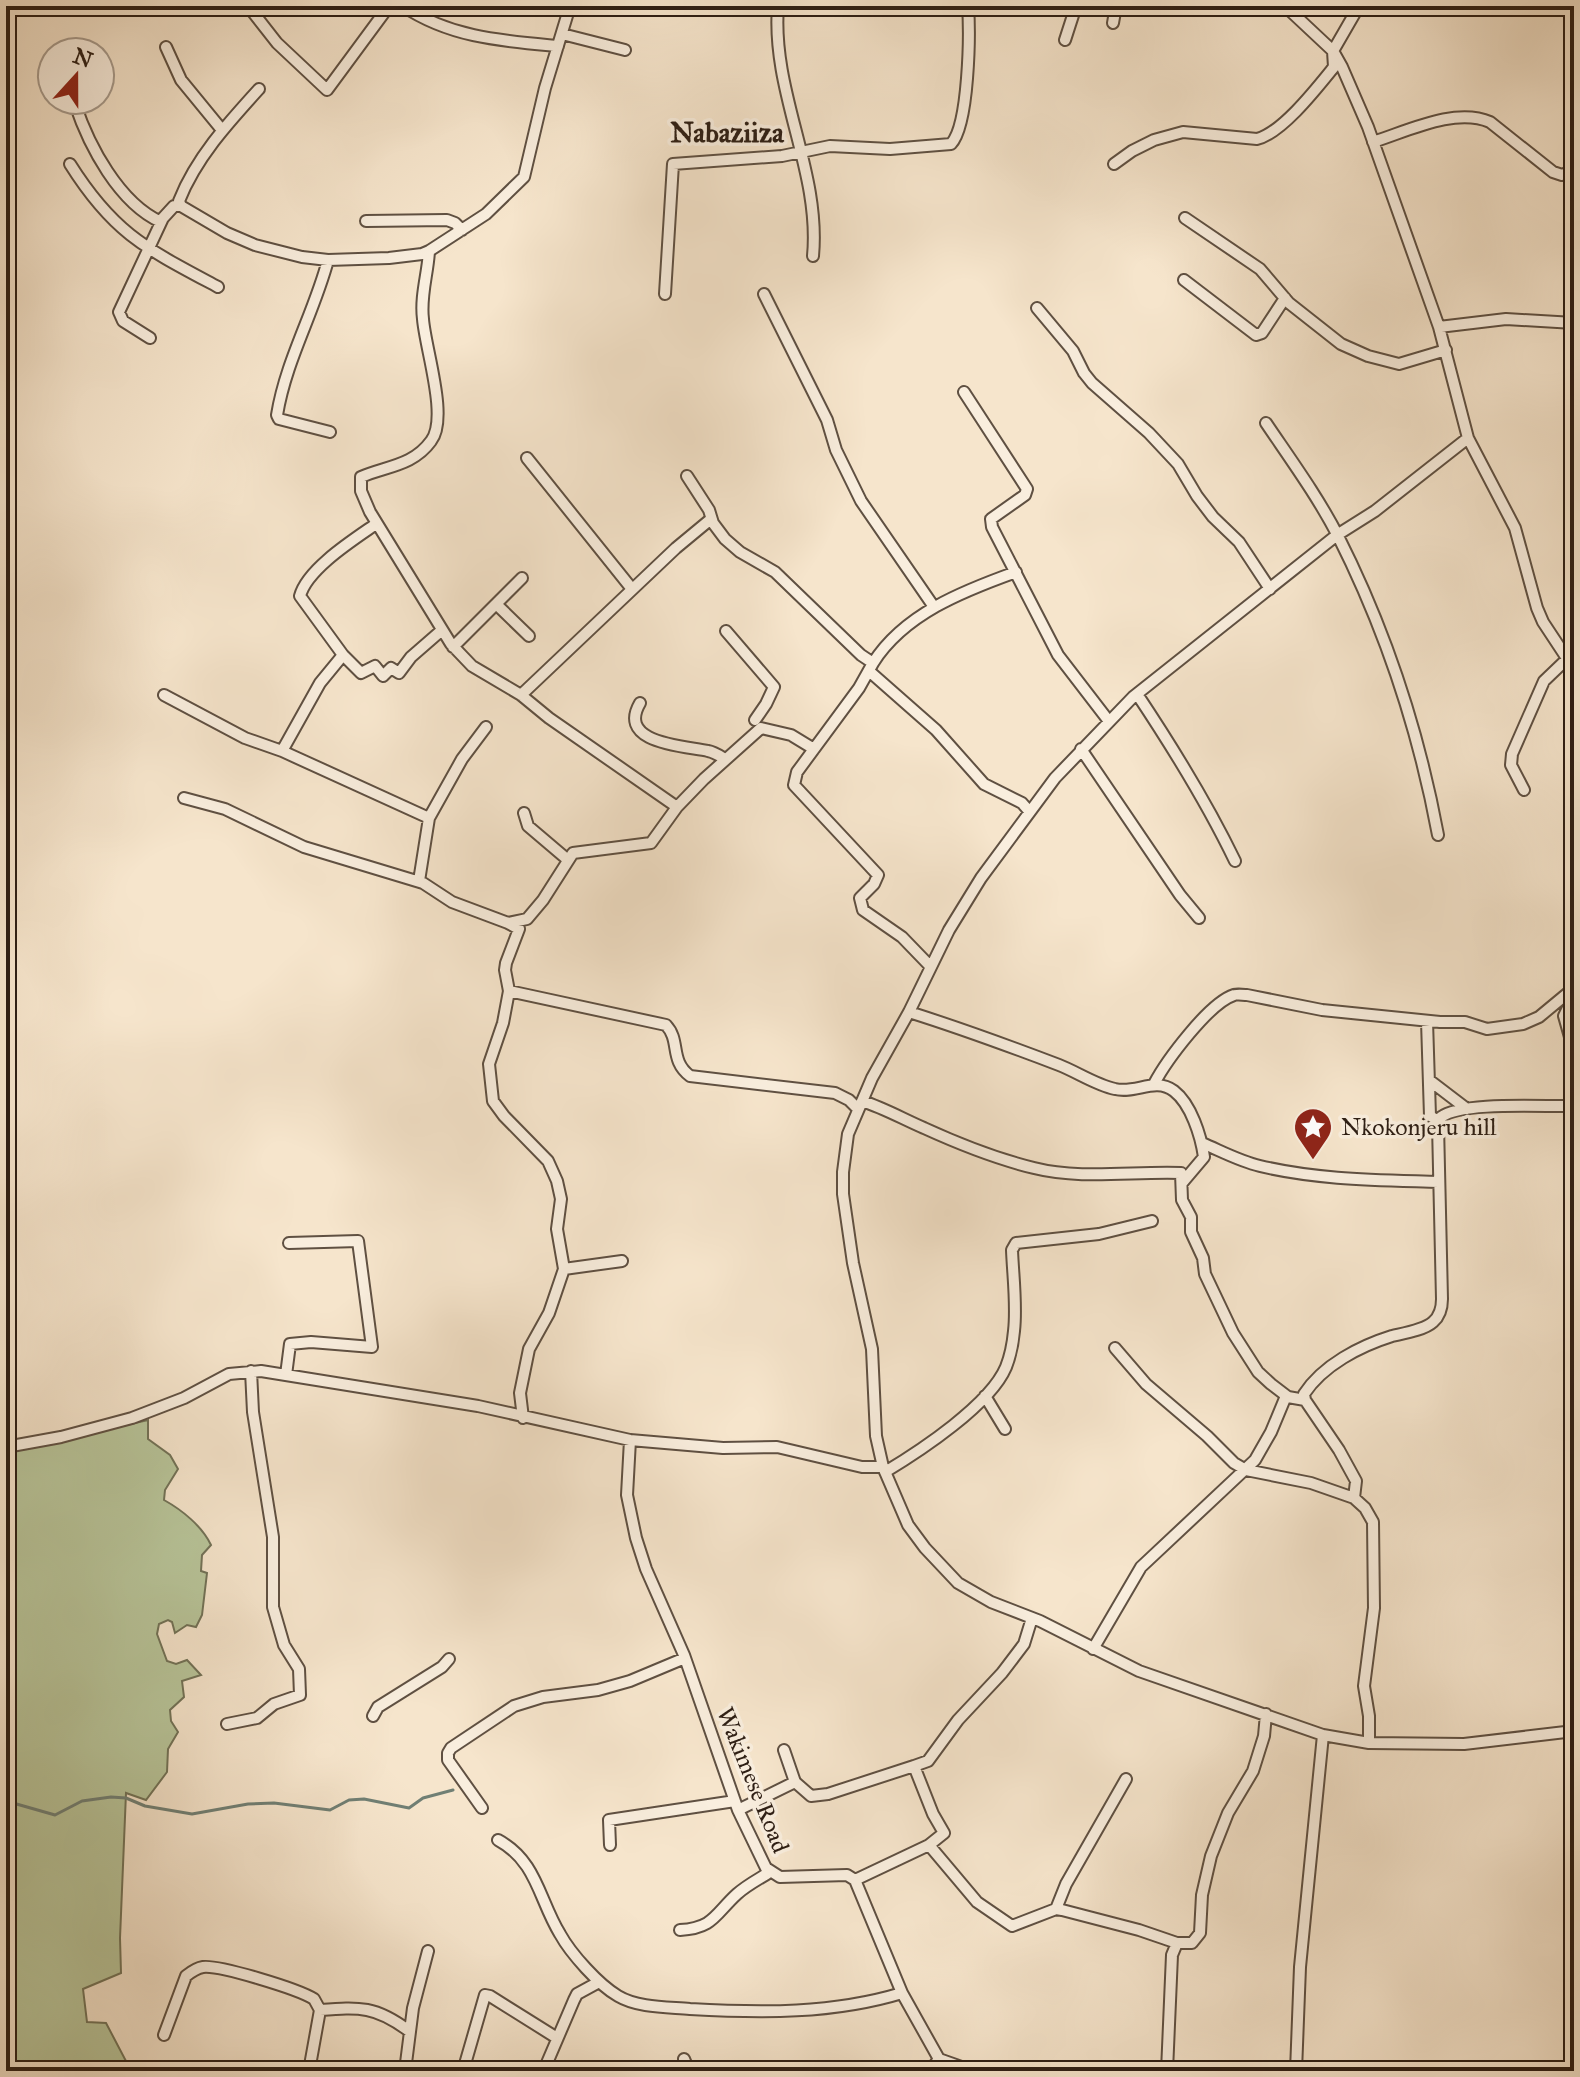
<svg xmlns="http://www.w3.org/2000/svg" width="1580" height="2077" font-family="'IM FELL Great Primer',serif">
  <rect width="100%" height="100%" fill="#f6e5cc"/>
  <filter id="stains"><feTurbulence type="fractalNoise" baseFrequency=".0025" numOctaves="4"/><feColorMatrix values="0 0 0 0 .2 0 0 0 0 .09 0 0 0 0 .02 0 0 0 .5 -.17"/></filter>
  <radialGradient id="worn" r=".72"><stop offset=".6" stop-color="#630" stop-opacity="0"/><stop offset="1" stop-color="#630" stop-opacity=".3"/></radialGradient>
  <path fill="#b8c59a" stroke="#727257" stroke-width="2" d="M148,1420v19l22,16 8,14 -13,21 -1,10c18,10 38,26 47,45l-9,10 -1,16 6,2 -5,42 -6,12 -9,-2 -12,8 -3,-11 -4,-2 -9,4 -2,10 10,27 9,3 11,-4 14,15 -19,6 2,16 -14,13 1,11 7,11 -10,17 -1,23 -21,28 -20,-7 -6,145 1,35 -38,16 4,33 19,1 21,40v8h-121v-618z"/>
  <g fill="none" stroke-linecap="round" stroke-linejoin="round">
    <path stroke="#707f74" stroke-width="3" d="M6,1801l49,14 27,-14 29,-4 15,1 19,8 47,8 56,-10 26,-1 56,7 19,-10 15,-1 45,9 14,-10 30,-8"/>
    <g stroke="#5f5042" stroke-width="14">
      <path id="street" d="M248,6l29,37 50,47 62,-84
        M403,6c48,32 100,35 155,40
        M778,6c-7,86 43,165 35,250
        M918,6l23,4 27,-1
        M1285,6l48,45 9,16 26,60 71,200 29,111 47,90 22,80 6,14 31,47
        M1113,23l3,-17
        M562,34l63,16
        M1065,40l11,-34
        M166,47l15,33 41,50
        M259,89c-31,34 -63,69 -80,112l2,5 46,27 28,12 47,12 26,3 61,-2 33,-4 7,-3 57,-37 38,-37 21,-89 25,-82
        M75,104c14,42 44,99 86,118
        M1373,142c35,-11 82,-35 117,-20l63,50 9,3 12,-5
        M70,164c44,70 77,85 148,123
        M1114,164l18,-13 22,-11 29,-8 74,7c25,-6 60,-51 77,-72l-1,-16 26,-45
        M1185,218l75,51 29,34 52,41 27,12 31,8 47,-14
        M366,221l81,-1 8,3 7,7
        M429,251c-1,22 -9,45 -6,68 2,29 26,99 8,122 -18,25 -45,25 -70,36v14l9,21 81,132 21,22 49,29 28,23 128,89
        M328,260c-14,53 -42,100 -51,155l2,4 51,13
        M1184,280l72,55 6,-2 23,-35
        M665,294l8,-130 109,-8 48,-10 60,3 61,-5c18,-19 19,-110 17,-138
        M764,294l63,126 9,30 25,51 73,106
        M1037,308l36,43 11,22 8,10 57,50 29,31 19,32 16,21 26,25 31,47
        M1439,327l67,-8 68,4
        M150,338l-27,-17 -4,-9 44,-94 11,-12h7
        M964,392l63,97 -2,6 -34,24 1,8 66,128 50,65
        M1266,423c25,37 52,74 72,113 47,93 81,197 100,299
        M1468,438l-93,73 -38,24 -204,162 -78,81 -74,100 -32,52 -40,82 -37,66 -24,56 -5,38v22l10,69 19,86 4,87 7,31 25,58 17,23 33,35 33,19 49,19 99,50 184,64 46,8 95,1 110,-13
        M527,458l105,131
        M687,476l22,34 4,13 12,16 15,13 35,20 86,83 12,8c31,-49 90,-72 143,-91
        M376,524c-23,16 -69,45 -76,72l43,59 18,18 14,-7 8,10 8,-8 8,5 12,-16 31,-27
        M496,604l33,32
        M726,631l48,56 -8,17 -11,16
        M453,647l69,-69
        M873,663l-14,25 -62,84 -3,13 84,90 -4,9 -14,14 3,12 39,27 28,29
        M869,671l67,59 48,54 38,19 7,8
        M1137,694c36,54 70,109 98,167
        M164,695l81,43 37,13 147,67
        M521,695l155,-147 35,-29
        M640,703c-24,41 46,43 68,48 6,1 12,5 17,8
        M1081,749l99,146 19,23
        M282,751l38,-68 23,-28
        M1524,790l-13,-25 1,-11 32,-73 23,-22
        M184,798l41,11 79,38 119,36 29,19 56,21
        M524,813l4,13 40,34
        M419,881l10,-63 33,-59 24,-32
        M509,991l157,34c15,16 3,35 24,51l145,17 14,7 9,9
        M1574,996l-10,20 10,35
        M909,1012c51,16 100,34 150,53 18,7 37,20 56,24 21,5 40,-12 59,2 17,13 27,45 30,66l-22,26
        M1427,1021l3,95 9,5
        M1429,1080l38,29
        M1154,1084c12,-23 55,-81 80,-89 1,-1 12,0 13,0l75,15 118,12h25l22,7 36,-5 16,-7 35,-29
        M862,1101c22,7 41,18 62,27 35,16 73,31 110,40 47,12 100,3 147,5l1,27 9,17v15l12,26 2,16 28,59 25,39 13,12 17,13 17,3
        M1202,1143c19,8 37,18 58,23 58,14 120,14 179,16
        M564,1269l58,-8
        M1115,1348l31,36 61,52 27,27 12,7 65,13 43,15 11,10 8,14 1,86 -10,78 5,30v27
        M286,1375l4,-31 21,-2 61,5 -14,-106 -69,2
        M985,1396l20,33
        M523,1418l-3,-25 9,-44 20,-36 15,-44 -7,-40 4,-30 -4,-18 -9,-20 -44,-45 -11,-15 -4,-37 14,-41 6,-32 -4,-21 1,-7 13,-34 -11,-6 19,-4 16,-19 30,-47 78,-10 26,-36 27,-28 57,-51 30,7 23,14
        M630,1440l-3,55 9,43 10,31 38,86 54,155 28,58 14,9 67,-2 8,5 47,113 37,66 34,12
        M6,1447l55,-10 71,-19 52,-20 45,-24 32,-3 217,35 152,34 93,8 54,-1 85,20h21
        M885,1472c35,-21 105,-67 121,-105 4,-10 7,-25 8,-36 3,-26 -1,-55 -2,-81l4,-7 83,-9 53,-13
        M1354,1498l2,-17 -17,-31 -34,-50 -1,-6c19,-29 56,-48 88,-58 13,-3 32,-6 41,-14 7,-6 9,-15 9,-23l-4,-174 3,-8c21,-16 104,-10 133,-11
        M1093,1649l48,-82 114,-107 16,-28 15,-36
        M373,1716l5,-9 64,-40 7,-8
        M227,1724l30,-6 17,-14 26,-9 -1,-26 -15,-24 -11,-38v-70l-20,-125 -2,-41
        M784,1750l11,32 16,14 17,-2 86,-28
        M482,1808l-34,-48v-7l3,-5 63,-42 29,-9 55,-7 32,-9 55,-23
        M738,1810l57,-28
        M498,1840c39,21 41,60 62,94 11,20 39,51 58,62 20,12 50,11 72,13 71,4 143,5 212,-16
        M610,1845l-1,-25 126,-19
        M929,1845l48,57 35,24 44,-17 6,1 77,20 38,13 -5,12 -5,116
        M855,1880l74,-35 15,-12 -11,-19 -19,-48 14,-5 30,-41 44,-47 22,-29 8,-26
        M1056,1909l10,-25 60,-105
        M680,1930c34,-2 35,-16 57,-36 10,-9 22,-15 33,-22
        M1177,1943h15l8,-10 2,-38 9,-39 17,-43 25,-42 11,-35 2,-22
        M320,2010c40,-3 56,-4 89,21
        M164,2035l22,-59c5,-4 10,-8 17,-9 17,-2 95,22 111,32l6,11 -11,61
        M684,2059l5,12
        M547,2063l27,-63 3,-6 22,-12
        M405,2071l8,-63 15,-57
        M463,2071l22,-76 5,1 67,42
        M930,2071l9,-12
        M1296,2071l4,-104 23,-232"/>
    </g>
    <use href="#street" stroke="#f9eede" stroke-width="10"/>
  </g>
  <defs>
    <g id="sight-pin" transform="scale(2)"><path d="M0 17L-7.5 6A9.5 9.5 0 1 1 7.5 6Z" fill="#8f2418" stroke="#f9eede"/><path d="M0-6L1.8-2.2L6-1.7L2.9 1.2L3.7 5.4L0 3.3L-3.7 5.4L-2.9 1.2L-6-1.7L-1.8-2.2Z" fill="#fff"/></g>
  </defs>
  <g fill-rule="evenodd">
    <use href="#sight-pin" x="1313" y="1127"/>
  </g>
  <g text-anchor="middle" stroke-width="7" stroke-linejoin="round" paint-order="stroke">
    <g font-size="24" fill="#2d1e14" stroke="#f9eede" text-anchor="start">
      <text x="1341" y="1135">Nkokonjeru hill</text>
    </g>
    <g font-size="24" fill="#2d1e14" stroke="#f9eede">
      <text transform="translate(753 1780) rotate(68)" y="8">Wakimese Road</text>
    </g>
    <g font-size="28" font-weight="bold" fill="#2d1e14" stroke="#f9eede">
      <text x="727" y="142">Nabaziiza</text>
    </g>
  </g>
  <rect width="1580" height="2077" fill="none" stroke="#f6e5cc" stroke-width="32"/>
  <rect x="8" y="8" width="1564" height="2061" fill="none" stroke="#2d1e14" stroke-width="4"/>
  <rect x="16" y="16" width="1548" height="2045" fill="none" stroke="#2d1e14" stroke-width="2"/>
  <g transform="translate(76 76) rotate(21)"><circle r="38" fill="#f9eede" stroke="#a79b8d" stroke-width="2"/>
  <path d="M0-6L14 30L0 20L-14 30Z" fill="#8f2418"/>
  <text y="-12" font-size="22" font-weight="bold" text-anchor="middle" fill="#2d1e14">N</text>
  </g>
  <rect width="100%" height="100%" filter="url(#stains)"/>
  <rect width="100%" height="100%" fill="url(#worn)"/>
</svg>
